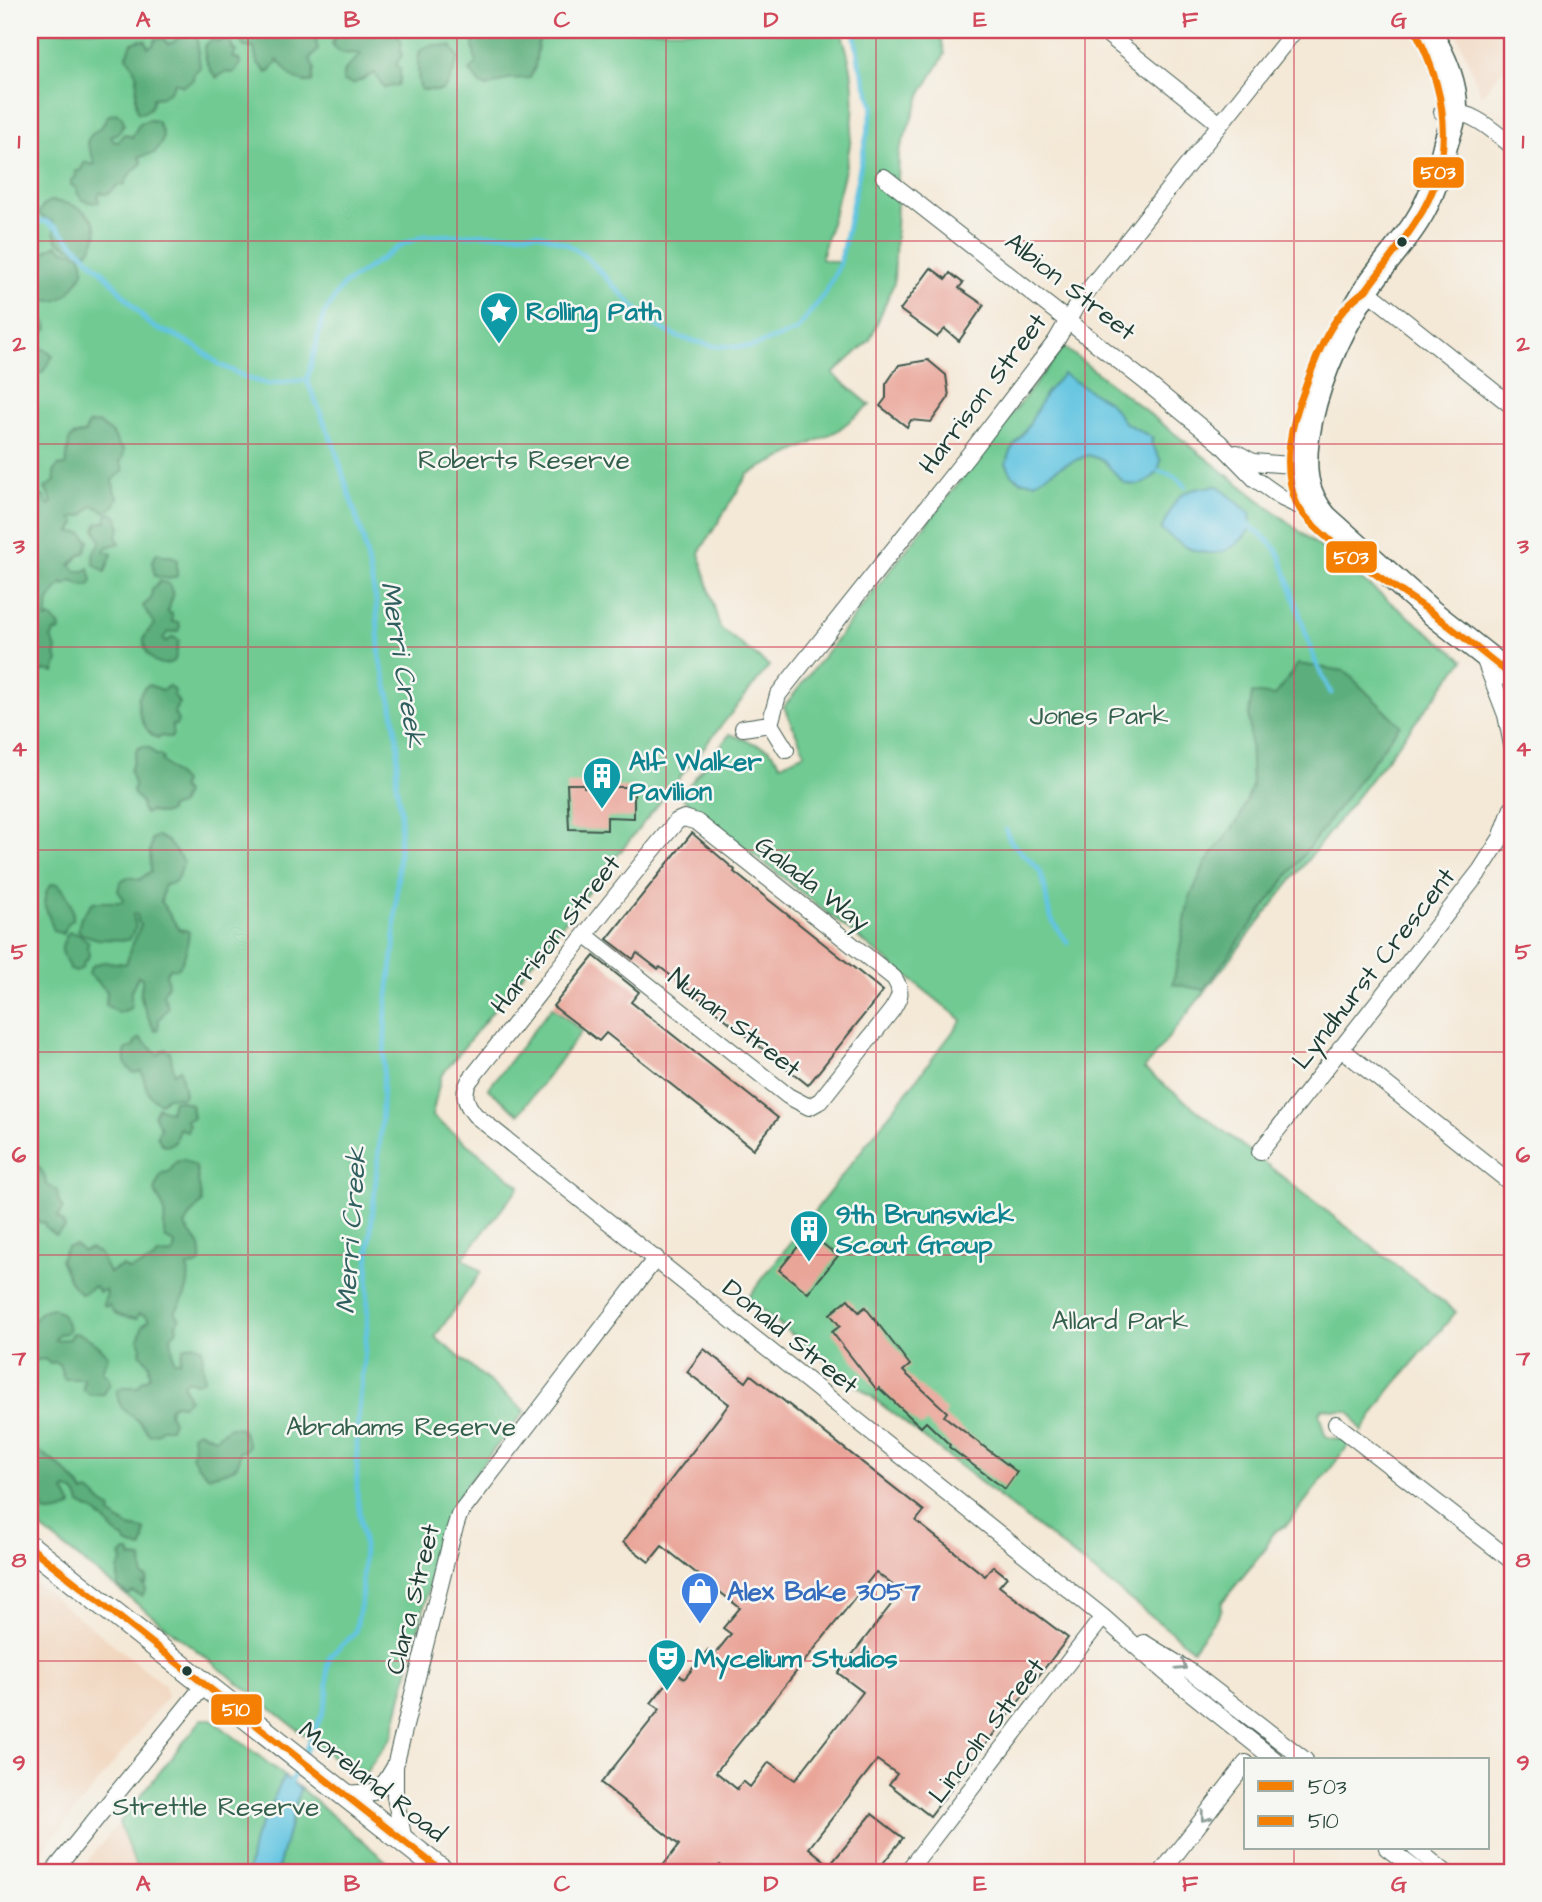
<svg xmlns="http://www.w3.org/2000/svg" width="1542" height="1902" font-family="'Architects Daughter',sans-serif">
  <rect width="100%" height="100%" fill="#f6f6f2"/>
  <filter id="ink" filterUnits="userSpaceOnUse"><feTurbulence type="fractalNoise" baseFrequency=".0143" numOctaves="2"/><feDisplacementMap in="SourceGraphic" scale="14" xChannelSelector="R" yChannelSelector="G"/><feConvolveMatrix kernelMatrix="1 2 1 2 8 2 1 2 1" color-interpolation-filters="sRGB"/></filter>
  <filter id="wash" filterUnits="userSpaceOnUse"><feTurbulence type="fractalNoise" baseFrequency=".00686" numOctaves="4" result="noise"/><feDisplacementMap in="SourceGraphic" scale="28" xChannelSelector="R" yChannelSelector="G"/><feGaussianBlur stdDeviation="1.57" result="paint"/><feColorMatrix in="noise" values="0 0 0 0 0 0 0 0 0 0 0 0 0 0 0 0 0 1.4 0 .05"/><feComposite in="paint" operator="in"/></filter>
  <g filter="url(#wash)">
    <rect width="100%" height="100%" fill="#f4e8d6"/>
    <path fill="#f1d5bd" d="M1456,30h56v28l-31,38z
      M30,1579l135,106 2,12 -137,170z
      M119,1823l19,49h-60z"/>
    <path fill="#70ca92" stroke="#488463" stroke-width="2" d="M30,30h811c4,15 10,32 11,47 8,61 -16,124 -31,182l19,4 33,-156 -14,-45 -5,-32h85l6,24 -23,38 -23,60 -5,131 -24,57 -37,34 37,31 -33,26 -89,43 -49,79 21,75 49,38 -328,410 -9,40 88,70 -57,72 18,14 -46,65 90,74c-27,35 -71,81 -83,123l-50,202 -31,43 -331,-259z
      M1064,347l400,313 -320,409 312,243 -67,79 -27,41c-17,-32 -11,-16 -39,-24l-4,5 6,22c7,6 14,1 25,8l-63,82c-11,5 -19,9 -20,22l-45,55 -1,9 -28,38 -446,-350 215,-279 -282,-224 50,-62 39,15 12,15 24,-11 -21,-46z
      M552,1007l30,24 -63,83 -31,-25z
      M202,1719h9l89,69 99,84h-261l-19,-49z"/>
    <path fill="#5cae7c" stroke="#3e7658" stroke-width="2" d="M190,30h9v3l-2,4 3,31 -6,5 -1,7 -10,6 -8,-4 -3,7 -10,8 -9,1c1,9 -6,15 -15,15 -5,-13 0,-22 -1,-35 0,-6 -7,-16 -10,-22l5,-13 8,-3 6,1 2,6 5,-2 3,-6 7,-1 5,6 6,-2 4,-5 9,-1z
      M242,30h24l2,2 6,-2h40l4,20 -8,9 4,9 -2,14c-19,1 -23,-9 -34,-22l-7,11 -4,2 -10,-11 -3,-14 -10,-1 -3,-5z
      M337,30h29l7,5c13,-8 24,-7 29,9l-2,6 2,5 -6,10 4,3v11l-2,6 -14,3 -9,-15 -22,11 -10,-3 2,-11 16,-16c-16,-3 -17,5 -29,-10z
      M505,30h38l-5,14 -3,23 -5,11 -23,1 -20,8 -7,-3 -10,-13 6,-7 -3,-18 1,-9 7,-5 18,4z
      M211,40l7,2 6,-2 8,4v4l4,3 -3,6 6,3 2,4 -8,9 -7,-1 -10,6c-8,-10 -12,-19 -12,-32z
      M431,45l20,1 8,13c-6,9 -10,33 -21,32 -6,0 -10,-2 -17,-1 -3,-7 -5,-34 0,-40 1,-2 7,-4 10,-5z
      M116,113l6,4 2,7 -6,9 -7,3 2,5 5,1 6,-8 8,3 8,-14 9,-3 8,1c8,14 9,19 -3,32l-15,4 3,6 -13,12 -5,10h-5l-10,8 -6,1 -2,-2 -3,4 1,6c-12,2 -20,-1 -23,-14l-5,-3v-5l5,-3 -1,-6h5l5,-9 7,3 3,-1 -8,-22c5,-13 15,-10 20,-26z
      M50,201c29,2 62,19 38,51 -7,0 -10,-1 -17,-4 -17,-7 -16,-7 -18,-26l-12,-6 -2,-4 5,-7z
      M57,245l6,5 17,4c6,14 4,18 -4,30 -33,48 -68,-19 -19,-39z
      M37,313l10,11 1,5 -10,6 3,10 -3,4h6l9,7 -11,17h-8l1,13 -3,5 -2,-1v-74z
      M98,423l15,11 6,12 5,3 -1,9 -3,3 4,10 -12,9 3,13 3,4 -4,9 -8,6 -13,-7 -9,10 -12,3 4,5 -5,9 11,1 7,8 -4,12 -4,1 -11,11 6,6h8l5,-3 3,13 -3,5 -10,-1 -6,-4 -8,4 -3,-2 -13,18 -3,18 4,-2 9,8 1,5 -2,2 -3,-1 -4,7 6,12 -2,6 3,4 -4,12 -9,-2 -9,4 -6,-5v-32h2l-1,-9 2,-9 -3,-4v-12l6,-2 -4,-8 8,-15 -8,-8v-10l4,-10 -6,-4v-30h8l2,-2 -4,-12 3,-6h4l6,9 3,-3 -7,-14 10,-7 -1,-10 4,-5 8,-1 3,-24 4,-5 12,-3 3,-9z
      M112,513l5,4 3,11 -4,9 4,6 -14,4 -2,4 8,3 -7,18 -11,-8 -1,-10 8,-12 -6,-13 3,-6 8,-2v-6z
      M157,553l8,3h6l6,3v17l-8,3 -14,-3 -3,-15z
      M160,581l9,3 4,11 -5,17 4,2v8h6l2,4 -2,5 -11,2 -4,6 3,3 7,-5 6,3 -4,20c-16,12 -32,-5 -31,-21 1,-6 7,-10 10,-15l-11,-18 8,-7 1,-10z
      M1298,664l47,7 55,54 -197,265 -30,-6 16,-84 16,-36 34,-45 13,-33 -3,-71 3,-22 23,3z
      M149,685l13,5 7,-4 6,5 -1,4 5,8 -5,10 4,8 -2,4h-4l1,9 -2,4 -8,-2 -5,2c-13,-4 -21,-26 -20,-40l6,-10z
      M143,746l7,2 6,7h4l3,3 -1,3 21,21 -2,6 4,5 -5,12 -11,3v4l-8,2 -12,-3 -4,3 -4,-7 1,-4 -9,-10 1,-9 -4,-13 7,-22z
      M158,836l9,5 17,21c-7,11 -3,22 -20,23l-3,17 18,27 10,2c-1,11 -4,31 -12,38l-7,-1 -4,5 2,12 -5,9 5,13 -9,13 -1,10 -3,1c-6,-12 -12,-22 -14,-35 -1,-7 2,-11 1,-18l-4,-2 -7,16v16l-12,5 -13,-8 1,-14 -18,-17 2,-7c11,-8 22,-4 35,-3l7,-21 8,-18 -3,-3 -1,-8h-4l3,13 -7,13 -31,-1 -17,-5 -3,-5 3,-12 12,-15h29l2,-3 -6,-8 2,-9 10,-5 9,3 12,-9 -1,-20 2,-12z
      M52,884h6c9,9 16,23 15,36l-5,3 -5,11 -9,-3 -10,-28 3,-13z
      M69,932l9,2 11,8 -2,4 2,7 -1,6 -4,3 -2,6 -6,4 -6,-2c-8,-19 -13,-20 -1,-38z
      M140,1038l18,17 7,-6 5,3 4,21 6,-4 5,24 -2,4h-16l-6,6c-15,-6 -16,-19 -19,-32l-8,2c-9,-6 -11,-13 -8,-24l8,-2v-4z
      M179,1100l12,4 2,14 -7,2 3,5 -2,7 -8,-4 -4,14 -8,4 -6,-3 -4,-8 4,-7 -7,-13 4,-8 12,5 3,-11z
      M183,1159l13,8 6,36 -11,11 -6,11c6,16 18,12 16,36l-5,5 -8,1c2,19 -2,30 -13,45l5,7 -4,5 1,6 -6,6 3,25h6l4,-14 10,-3 8,4 2,31 -7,4 -9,-3 -5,4 6,15 -6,6 -9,-1 -4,3 -1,6 4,9 -3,6h-8l-4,5 -9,2c-4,-5 -6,-11 -10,-14 -13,-9 -22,-13 -22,-31l6,-3h15l4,-6 8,-4 -1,-13 -9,-11 1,-7 -3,-6 5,-15 6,-5 -3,-4 -7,-2 -3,5c-11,-3 -22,-1 -27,-14l-3,2 -3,-3 4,-10 -2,-4 -6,2 -5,-6 -12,8c-12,-8 -16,-22 -22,-34l7,-13 8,-2 8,6 7,-2 10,5 9,19 13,-7 8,4 22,-9 6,-6 15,-1 2,-10 -10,-6c-3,-10 1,-18 -1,-28 -1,-8 -9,-12 -9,-21 1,-5 5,-12 7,-16l7,-1 7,-10z
      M30,1163c10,3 15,10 16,21l11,7 2,11 4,7 -6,8 5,4 3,7 -10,7 -9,-7 -2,-6 -3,1 -11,-8z
      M53,1308l9,6 7,14 -3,5 -8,1 -3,6 14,-1 3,-6c14,0 27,13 36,22l-6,17 6,5 2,6 -6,11 -13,1 -8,-5 1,-11h-20l-5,-15 -4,-2 -5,1 -6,-4 -14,2c0,-20 -4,-50 23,-53z
      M230,1427l11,1 8,17 -3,5 -7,2c3,20 -15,20 -30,24l-12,-11 -5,-9 2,-5 -2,-16 6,-4 17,7z
      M30,1448c15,3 46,31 54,45l5,-2c8,5 12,14 22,18l-1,5 19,13 16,3 -1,12 -3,7 -15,-6 -2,-5h-3l-24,-25 -17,-9c-2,-8 -5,-13 -14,-15l-2,2 8,15c-7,6 -15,7 -25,7l-8,-10h-5l-4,10z
      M125,1552h5l2,6 10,1 1,17 4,2 -1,7 -3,-1 3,6 -4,6 -10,-4 -3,3 -11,-8v-17l5,-10 -2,-4z"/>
    <path fill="#63c5e1" stroke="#41818a" stroke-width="2" d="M1063,374l47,29 14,19 29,16 -2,4 10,19c-4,18 -18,28 -37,22l-21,-23 -15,-5 -26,11 -27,16 -14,-1 -9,-6 -6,-12 4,-12 19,-26 16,-31z
      M1218,486l32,27 1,14c-16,26 -39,33 -67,19 -8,-5 -15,-11 -23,-16 17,-35 15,-41 57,-44z
      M284,1777l16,11 -23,84h-29l6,-33z"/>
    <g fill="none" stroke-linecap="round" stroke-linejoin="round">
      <path stroke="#63c5e1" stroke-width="5" d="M30,222l15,-1 12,7 50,48 41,47 11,7 16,5 23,13 22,17 30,14 18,5 39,-4
        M1159,471l17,6 9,9
        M1248,524l26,22 7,12 34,103 16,32
        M1006,830c4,19 25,26 34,42 7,13 5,29 10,43 4,11 11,19 18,28
        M303,1756l21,-46 4,-18 -1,-25 3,-11 25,-23 6,-30 3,-56 -7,-52v-63l10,-105 2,-78 12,-121 5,-117 8,-63 7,-137 -5,-27 2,-37 -6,-42 -12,-45 -4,-59 -13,-63 -29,-92 -27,-66 17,-66 18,-28 61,-42 22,-8 112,-3 30,11 17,11 65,67 29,15 36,9 37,1 45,-16 30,-39 14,-29 33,-157 -14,-44 -5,-32
        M288,1787l11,-22"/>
    </g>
    <g id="blocks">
      <path fill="#eaa599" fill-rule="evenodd" d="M931,268l15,11 4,-6 13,10 -4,5 25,17 -25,36 -14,-12 -8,8 -37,-27z
        M928,360l18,15 3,22 -18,25 -20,-2 -4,7 -27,-21 6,-8v-14l13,-19z
        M567,784h17v3h50v31l-27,-1v13l-38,-1z
        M692,833l43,37 -1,2 149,119 -75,94 -148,-118 -2,2 -21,-16 -4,6 -26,-20z
        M594,956l45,36 -8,10 147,116 -25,31 -147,-116 -7,8 -46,-35z
        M809,1233l29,23 -30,37 -29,-23z
        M848,1299l11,13 6,-5 45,58 -7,6 44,41 -3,4 73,56 -12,17 -56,-42 1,-2 -24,-23 -5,5 -42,-39 -2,2 -45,-58 8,-6 -10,-12z
        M704,1349l42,33 5,-7 173,136 -8,10 69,55 8,-10 14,11 -8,9 69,52 -138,178 -41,-32 8,-10 -20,-14 -68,88 21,17 42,-51 31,24 -27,34h-74l-7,-6 -5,6h-61l-9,-7 -6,7h-56l21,-27 -78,-62 59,-74 -9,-6 25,-31 8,7 24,-29 6,5 17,-21 -8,-6 17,-20 -78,-62 -13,16 -26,-20 106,-138 -42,-32zM876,1572l25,20 -63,81 25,19 -68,88 -26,-18 -19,25 -7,-6 -6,8 -21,-17z"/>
    </g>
  </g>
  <g filter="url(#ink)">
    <use href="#blocks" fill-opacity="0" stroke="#3f574c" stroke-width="2"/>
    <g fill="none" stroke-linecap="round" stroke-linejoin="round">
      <g stroke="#3f574c" stroke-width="18">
        <path id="street" d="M1102,30l118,94
          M1442,112c30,-2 48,16 70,34
          M884,177l263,206 73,60 35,36 27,19 15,7
          M1366,290l146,116
          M1237,453l16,9 51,4
          M1484,658l22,57 6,30
          M770,724l16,26
          M743,728l27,-4 8,-29 7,-9 186,-234 85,-111 22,-38 217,-273
          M585,935l203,161 21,11 11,-6 72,-91c8,-13 11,-18 2,-32l-197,-156 -13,-4 -7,3c-71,85 -138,173 -207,259 -8,13 -5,23 5,35l628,502 63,56 109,87
          M1340,1048l172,136
          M1260,1152l220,-281 21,-33 11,-30
          M1336,1424l176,137
          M1144,1643l47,29 114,88
          M344,1794l30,-2 12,-11 9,-15
          M404,1840l-9,-43v-31l57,-229 7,-22 197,-257
          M1387,1848l32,24
          M1415,1848l30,24
          M53,1872l152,-188
          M907,1872l196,-255
          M1162,1872l84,-109"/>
      </g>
      <g stroke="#3f574c" stroke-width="25">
        <path id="secondary" d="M30,1547l413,325"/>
      </g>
      <g stroke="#3f574c" stroke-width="27">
        <path id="primary" d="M1428,30c14,23 28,52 27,80 -1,12 -7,24 -10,36 -6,26 -13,52 -28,75 -15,24 -36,45 -51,69 -28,45 -51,94 -59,148 -4,31 -3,54 18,79l106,95 81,64"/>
      </g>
      <use href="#street" stroke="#fff" stroke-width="16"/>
      <use href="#secondary" stroke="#fff" stroke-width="23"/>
      <use href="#primary" stroke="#fff" stroke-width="24"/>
      <g stroke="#f6f6f2" stroke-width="12">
        <path id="bus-1" d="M1415,30c32,62 42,129 2,190 -15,24 -34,47 -51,70 -34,22 -48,62 -61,98 -14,36 -24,77 -9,114 14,34 104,87 136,111 27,20 53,42 80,63"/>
      </g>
      <g stroke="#f6f6f2" stroke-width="12">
        <path id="bus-2" d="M30,1547l413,325"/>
      </g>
      <use href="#bus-1" stroke="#f47f03" stroke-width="7"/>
      <use href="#bus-2" stroke="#f47f03" stroke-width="7"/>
    </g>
    <defs><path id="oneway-chevron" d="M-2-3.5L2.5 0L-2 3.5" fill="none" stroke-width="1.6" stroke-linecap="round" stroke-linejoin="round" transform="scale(1.75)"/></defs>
    <g stroke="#8f9e9a">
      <use href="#oneway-chevron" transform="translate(1182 1666) rotate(33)"/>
      <use href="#oneway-chevron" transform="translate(1205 1817) rotate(127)"/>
    </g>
  </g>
  <path fill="none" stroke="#d1495b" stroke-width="2" stroke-opacity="0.55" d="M248,30v1842M457,30v1842M666,30v1842M876,30v1842M1085,30v1842M1294,30v1730M30,241h1482M30,444h1482M30,647h1482M30,850h1482M30,1052h1482M30,1255h1482M30,1458h1482M30,1661h1482M1294,1848v24"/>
  <defs>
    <g id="sight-pin" transform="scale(2.0125)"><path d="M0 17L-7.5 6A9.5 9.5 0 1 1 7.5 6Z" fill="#0f9aa8" stroke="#f6f6f2"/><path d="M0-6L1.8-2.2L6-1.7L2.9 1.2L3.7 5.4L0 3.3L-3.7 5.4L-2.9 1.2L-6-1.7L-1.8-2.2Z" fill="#fff"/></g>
    <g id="building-pin" transform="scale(2.0125)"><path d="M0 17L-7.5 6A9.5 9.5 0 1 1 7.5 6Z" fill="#0f9aa8" stroke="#f6f6f2"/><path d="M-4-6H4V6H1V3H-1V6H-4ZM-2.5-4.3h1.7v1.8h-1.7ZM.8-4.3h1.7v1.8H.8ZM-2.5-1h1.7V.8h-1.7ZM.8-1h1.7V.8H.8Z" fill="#fff"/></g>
    <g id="shop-pin" transform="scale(2.0125)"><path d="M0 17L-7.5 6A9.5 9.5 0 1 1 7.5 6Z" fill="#3f7fe0" stroke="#f6f6f2"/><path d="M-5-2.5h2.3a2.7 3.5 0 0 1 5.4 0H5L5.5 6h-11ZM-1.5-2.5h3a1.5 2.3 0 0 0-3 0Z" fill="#fff"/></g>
    <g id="theatre-pin" transform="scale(2.0125)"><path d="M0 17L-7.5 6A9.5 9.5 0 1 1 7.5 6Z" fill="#0f9aa8" stroke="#f6f6f2"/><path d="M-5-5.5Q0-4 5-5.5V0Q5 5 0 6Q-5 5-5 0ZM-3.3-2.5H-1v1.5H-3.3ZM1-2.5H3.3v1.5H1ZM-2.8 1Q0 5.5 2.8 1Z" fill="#fff"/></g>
  </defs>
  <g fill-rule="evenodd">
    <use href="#sight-pin" x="499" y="311"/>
    <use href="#building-pin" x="602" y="776"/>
    <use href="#building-pin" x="809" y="1229"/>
    <use href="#shop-pin" x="700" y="1591"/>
    <use href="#theatre-pin" x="667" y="1658"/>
  </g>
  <g fill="#1f3d34" stroke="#f6f6f2" stroke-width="2.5">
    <circle cx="1402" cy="242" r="6"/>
    <circle cx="187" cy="1671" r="6"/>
  </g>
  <g text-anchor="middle" stroke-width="5" stroke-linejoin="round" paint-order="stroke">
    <g font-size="26" fill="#1f3d34" stroke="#f6f6f2">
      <text transform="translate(1071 286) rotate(38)" y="9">Albion Street</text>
      <text transform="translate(982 393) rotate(-53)" y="9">Harrison Street</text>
      <text transform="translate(813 883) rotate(38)" y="9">Galada Way</text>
      <text transform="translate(555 934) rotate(-52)" y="9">Harrison Street</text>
      <text transform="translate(1373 968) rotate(-52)" y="9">Lyndhurst Crescent</text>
      <text transform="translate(735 1022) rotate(38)" y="9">Nunan Street</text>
      <text transform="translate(791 1336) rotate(39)" y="9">Donald Street</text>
      <text transform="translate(412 1599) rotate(-76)" y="9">Clara Street</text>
      <text transform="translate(986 1730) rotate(-53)" y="9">Lincoln Street</text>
      <text transform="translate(373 1781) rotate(38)" y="9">Moreland Road</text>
    </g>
    <g font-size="26" font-weight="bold" fill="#0d838f" stroke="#f6f6f2" text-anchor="start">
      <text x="526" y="320">Rolling Path</text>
      <text x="629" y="770">Alf Walker<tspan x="629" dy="30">Pavilion</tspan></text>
      <text x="836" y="1223">9th Brunswick<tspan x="836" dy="30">Scout Group</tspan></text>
      <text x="694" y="1667">Mycelium Studios</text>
    </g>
    <g font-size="26" fill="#33604c" stroke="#f6f6f2">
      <text x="524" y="468">Roberts Reserve</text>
      <text x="1099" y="724">Jones Park</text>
      <text x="1120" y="1329">Allard Park</text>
      <text x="401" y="1435">Abrahams Reserve</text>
      <text x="216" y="1815">Strettle Reserve</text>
    </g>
    <g font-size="26" font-weight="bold" fill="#366cbe" stroke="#f6f6f2" text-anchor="start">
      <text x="727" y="1600">Alex Bake 3057</text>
    </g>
    <g font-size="28" font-style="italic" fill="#305f5f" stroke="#f6f6f2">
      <text transform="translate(404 664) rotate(81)" y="10">Merri Creek</text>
      <text transform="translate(350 1230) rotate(-86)" y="10">Merri Creek</text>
    </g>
  </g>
  <g stroke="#f6f6f2" stroke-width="2.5">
    <rect x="1412" y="156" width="53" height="33" rx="7" fill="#f47f03"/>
    <rect x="1325" y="540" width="53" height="34" rx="7" fill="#f47f03"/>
    <rect x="210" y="1693" width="53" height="33" rx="7" fill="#f47f03"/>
  </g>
  <g font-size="19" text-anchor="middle" font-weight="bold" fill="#fff">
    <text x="1438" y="179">503</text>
    <text x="1351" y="564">503</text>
    <text x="236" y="1716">510</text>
  </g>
  <rect width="1542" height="1902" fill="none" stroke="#f6f6f2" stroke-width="77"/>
  <rect x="1244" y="1758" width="245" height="91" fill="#f6f6f2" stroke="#a0aca6" stroke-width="2"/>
  <rect x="1258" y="1781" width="35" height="10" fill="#f47f03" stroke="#a0aca6" stroke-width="2"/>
  <text x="1308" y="1794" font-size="21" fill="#1f3d34">503</text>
  <rect x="1258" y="1816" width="35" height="10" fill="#f47f03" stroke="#a0aca6" stroke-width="2"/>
  <text x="1308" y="1828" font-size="21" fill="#1f3d34">510</text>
  <rect x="38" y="38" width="1466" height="1826" fill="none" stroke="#d1495b" stroke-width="2.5"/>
  <g font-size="23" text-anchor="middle" font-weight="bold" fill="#d1495b">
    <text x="143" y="27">A</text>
    <text x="352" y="27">B</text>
    <text x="562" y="27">C</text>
    <text x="771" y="27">D</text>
    <text x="980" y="27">E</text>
    <text x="1190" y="27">F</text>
    <text x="1399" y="27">G</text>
    <text x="19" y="148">1</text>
    <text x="1523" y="148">1</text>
    <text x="19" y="351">2</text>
    <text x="1523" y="351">2</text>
    <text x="19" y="553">3</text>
    <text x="1523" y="553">3</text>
    <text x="19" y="756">4</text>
    <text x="1523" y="756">4</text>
    <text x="19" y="959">5</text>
    <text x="1523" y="959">5</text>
    <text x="19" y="1162">6</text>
    <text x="1523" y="1162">6</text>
    <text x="19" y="1365">7</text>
    <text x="1523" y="1365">7</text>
    <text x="19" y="1567">8</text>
    <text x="1523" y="1567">8</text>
    <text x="19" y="1770">9</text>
    <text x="1523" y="1770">9</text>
    <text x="143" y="1891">A</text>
    <text x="352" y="1891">B</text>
    <text x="562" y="1891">C</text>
    <text x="771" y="1891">D</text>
    <text x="980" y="1891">E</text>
    <text x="1190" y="1891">F</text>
    <text x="1399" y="1891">G</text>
  </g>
</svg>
